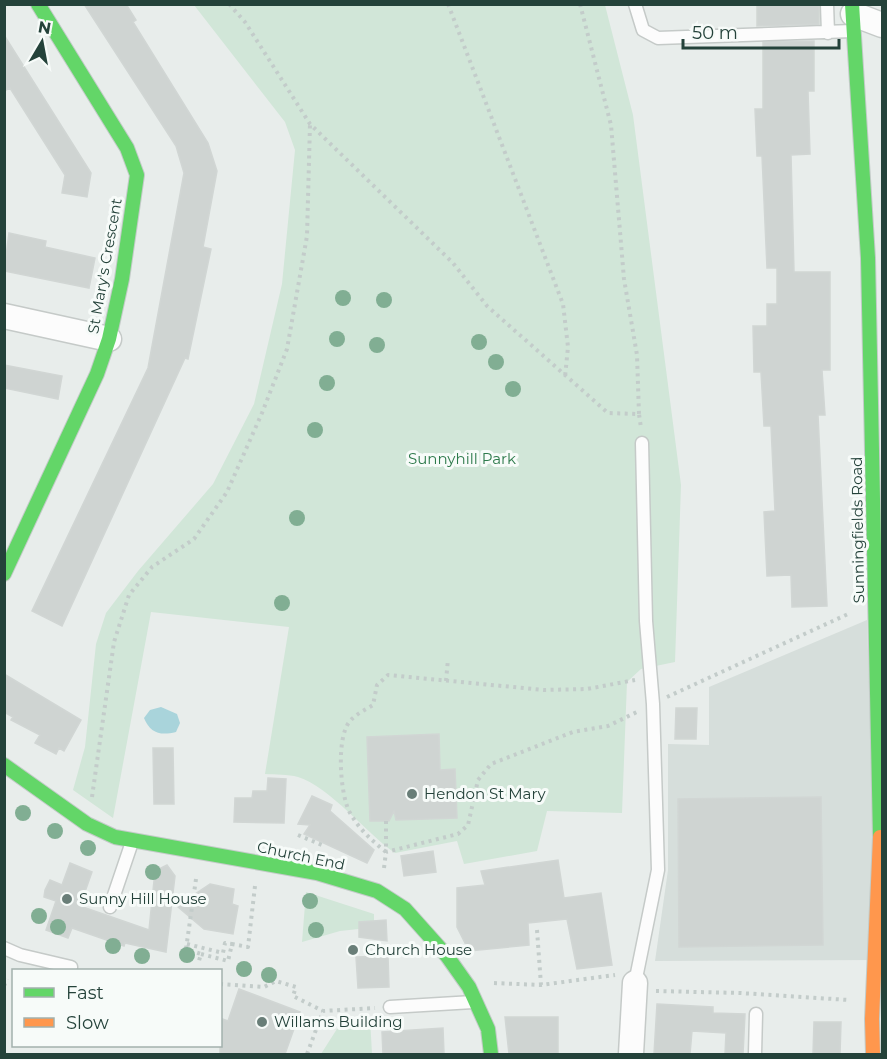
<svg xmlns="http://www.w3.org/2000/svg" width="887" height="1059" font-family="Montserrat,sans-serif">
  <rect width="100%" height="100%" fill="#e8edeb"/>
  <path fill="#d6dedb" d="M867,620l11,340 -223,1 13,-91v-126l41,1v-58z"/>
  <path fill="#d1e6d8" d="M194,5h411l28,110 48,370 -6,177 -34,7 -14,13 -5,131 -75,-2 -10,40 -73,13 -7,-23 -62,12c-29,-20 -65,-66 -97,-76 -10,-3 -23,-2 -33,-3l24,-147 -138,-15 -38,206 -40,-28 12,-43 11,-103 10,-31 32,-42 75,-87 41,-80 28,-120 13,-134 -10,-28z
    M306,892l68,22v7l-6,7 -28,3 -38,11z
    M361,1016l9,2 2,36h-51l21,-33z"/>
  <path fill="#a9d4db" d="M161,707l16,7 3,9 -4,9c-16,4 -26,1 -32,-14l6,-8z"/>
  <path fill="#cfd4d2" stroke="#d1d6d4" stroke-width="1.5" d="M84,4h42l10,16 -3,2 75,121 9,28 -14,76 8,2 -23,110 -3,-1 -123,268 -30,-15 116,-243 36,-195 -8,-27z
    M757,4h62v20l-62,2z
    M4,35l87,138 -4,24 -25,-4 3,-18 -55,-87 -6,3z
    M814,41v50h-6l2,63 -19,1 3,117h36v98h-8l3,45h-7l9,191 -35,1 -1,-32 -24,1 -3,-64 11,-1 -4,-85h-7l-3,-54h-7l-1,-46h14v-22h10v-36h-10l-5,-112h-5l-2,-47h8v-67z
    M9,233l37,8 -1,6 50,11 -6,30 -85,-17z
    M4,365l58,11 -4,23 -54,-11z
    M4,674l77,46 -17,31 -5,-3 -3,6 -21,-11 5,-8 -29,-15 2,-3 -9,-5z
    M676,708h21l-1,31h-21z
    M439,734l1,36 15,-1 2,49 -61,2 -2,-9 -5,10h-19l-3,-84z
    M153,748h20l1,56h-20z
    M268,778l18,1 -2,44 -50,-1 1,-24h17l1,-7h14z
    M312,796l20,9 -2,6 44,39 -7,13 -63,-29 6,-9 -12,-1z
    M821,797l2,148 -144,2 -1,-148z
    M433,851l3,21 -32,4 -3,-20z
    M558,860l6,38 37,-5 11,72 -35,4 -10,-50 -39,4 1,22 -60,6 -12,-24v-39l28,-3 -4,-14z
    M70,863l22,9 -12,34 69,24 6,-59 12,-6 8,11 -9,76 -41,-9 -1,3 -52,-18 -4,10 -22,-8 10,-29 -12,-4 1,-7 5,-10 12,5z
    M210,884l24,5 -2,15 6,2 -5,28 -29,-5 -27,-23z
    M386,920l1,21 -28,-4v-15z
    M388,956l1,31 -31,1 -2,-31z
    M239,989l61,23 -15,42h-65v-36l8,3z
    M657,1004l56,3v6l32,1 -2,40h-18l1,-21 -34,-2 -2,23h-36z
    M505,1017h53v37h-49z
    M814,1022h27l-1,32h-27z
    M443,1028l1,26h-61l-1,-22z"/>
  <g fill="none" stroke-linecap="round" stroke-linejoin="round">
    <g stroke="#c5cac8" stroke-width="15">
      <path id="lane" d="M635,4l8,26 15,8 194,-7
        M827,4l1,29
        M110,907l22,-65
        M4,948l16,7 51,12
        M635,983l23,-113 -5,-166 -7,-83 -4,-178
        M390,1007l83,-5
        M755,1054l1,-40"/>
    </g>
    <g stroke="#c5cac8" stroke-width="27">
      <path id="street" d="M853,14l29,11
        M4,316l105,23
        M631,1054l4,-71"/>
    </g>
    <g stroke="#c3cbc8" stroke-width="16">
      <path id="fast" d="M852,4l16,254 12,579
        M4,574l93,-200 12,-35 13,-60 15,-104 -10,-27 -89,-144
        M4,765l83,59 28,13 202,36 60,18 28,18 42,47 22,31 19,42 3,25"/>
    </g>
    <g stroke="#c3cbc8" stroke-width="16">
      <path id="slow" d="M873,1054l-1,-35 8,-182"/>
    </g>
    <path stroke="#c3ccca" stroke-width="4" stroke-dasharray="3 4.5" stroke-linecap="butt" d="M229,4l16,18 65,102 143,139 34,43 121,107 31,1 2,14
      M448,4l115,300 5,43 -3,30
      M580,4l31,121 13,154 13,76 2,59
      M446,681l2,-22
      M667,697l181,-83
      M92,797l22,-155 15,-47 23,-28 42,-28 33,-47 35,-79 25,-64 20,-113 3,-112
      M386,821v30
      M298,835l24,10
      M386,852c-15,-12 -28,-24 -37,-41 -9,-19 -13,-74 1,-90 6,-7 15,-11 23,-16l4,-20 11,-10 156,15 43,-1 48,-9
      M384,868l2,-16 72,-18 10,-9 10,-45 13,-16 82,-32 35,-6 31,-15
      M196,879l-10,70 15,5 -3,10
      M537,930l4,55
      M187,944l36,9 2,-10 7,1
      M201,954l27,7 4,-17 16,3 7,-61
      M494,983l47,2 74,-10
      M220,984l44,3 12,-6 20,6 -3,9 30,15
      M4,986l3,-7
      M656,991l84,2 109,7
      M307,1054l16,-43 52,-3"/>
    <use href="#lane" stroke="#fcfcfc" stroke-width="12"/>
    <use href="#street" stroke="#fcfcfc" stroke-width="24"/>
    <use href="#fast" stroke="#63d668" stroke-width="14"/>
    <use href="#slow" stroke="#ff974d" stroke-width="14"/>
  </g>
  <g fill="#81ae93">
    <circle cx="343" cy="298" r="8"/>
    <circle cx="384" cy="300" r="8"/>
    <circle cx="337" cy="339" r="8"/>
    <circle cx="479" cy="342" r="8"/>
    <circle cx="377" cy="345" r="8"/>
    <circle cx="496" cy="362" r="8"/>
    <circle cx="327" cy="383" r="8"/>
    <circle cx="513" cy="389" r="8"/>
    <circle cx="315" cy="430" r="8"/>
    <circle cx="297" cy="518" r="8"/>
    <circle cx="282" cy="603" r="8"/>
    <circle cx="23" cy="813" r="8"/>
    <circle cx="55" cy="831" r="8"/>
    <circle cx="88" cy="848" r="8"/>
    <circle cx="153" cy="872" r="8"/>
    <circle cx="310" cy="901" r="8"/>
    <circle cx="39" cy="916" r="8"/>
    <circle cx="58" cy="927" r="8"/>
    <circle cx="316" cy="930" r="8"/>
    <circle cx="113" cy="946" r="8"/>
    <circle cx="187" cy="955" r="8"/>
    <circle cx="142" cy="956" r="8"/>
    <circle cx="244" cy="969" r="8"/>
    <circle cx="269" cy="975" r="8"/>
  </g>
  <g fill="#697e78" stroke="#f7fbf9" stroke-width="2">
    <circle cx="412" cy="794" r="6"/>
    <circle cx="67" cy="899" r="6"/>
    <circle cx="353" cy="950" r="6"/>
    <circle cx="262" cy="1022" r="6"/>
  </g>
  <g text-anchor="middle" stroke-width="6" stroke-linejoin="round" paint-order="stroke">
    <g font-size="15" fill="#24423a" stroke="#f7fbf9">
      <text transform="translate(105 266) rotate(-80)" y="5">St Mary's Crescent</text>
      <text transform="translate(858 530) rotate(-91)" y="5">Sunningfields Road</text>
      <text transform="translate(301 856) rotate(12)" y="5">Church End</text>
    </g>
    <g font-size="15" fill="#2d7a4b" stroke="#f7fbf9">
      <text x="462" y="464">Sunnyhill Park</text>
    </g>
    <g font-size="15" fill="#24423a" stroke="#f7fbf9" text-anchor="start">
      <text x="424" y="799">Hendon St Mary</text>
      <text x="79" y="904">Sunny Hill House</text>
      <text x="365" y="955">Church House</text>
      <text x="274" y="1027">Willams Building</text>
    </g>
  </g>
  <rect width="887" height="1059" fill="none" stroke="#24423a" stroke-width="12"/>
  <rect x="12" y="969" width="210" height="78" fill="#f7fbf9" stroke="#a3b1ad" stroke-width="1.5"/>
  <rect x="24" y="988" width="30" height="9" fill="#63d668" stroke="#a3b1ad" stroke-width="1.5"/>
  <text x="66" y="999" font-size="18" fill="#24423a">Fast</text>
  <rect x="24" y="1018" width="30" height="9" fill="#ff974d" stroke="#a3b1ad" stroke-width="1.5"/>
  <text x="66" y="1029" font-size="18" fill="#24423a">Slow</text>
  <g transform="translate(42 42) rotate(10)" stroke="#f7fbf9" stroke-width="4.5" paint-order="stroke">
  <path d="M0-4.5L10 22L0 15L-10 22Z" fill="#24423a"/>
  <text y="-9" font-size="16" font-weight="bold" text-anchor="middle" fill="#24423a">N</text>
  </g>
  <path d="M683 39v9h156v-9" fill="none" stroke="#24423a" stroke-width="3"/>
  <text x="692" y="39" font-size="18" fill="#24423a" stroke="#f7fbf9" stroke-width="4.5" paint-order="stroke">50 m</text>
</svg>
